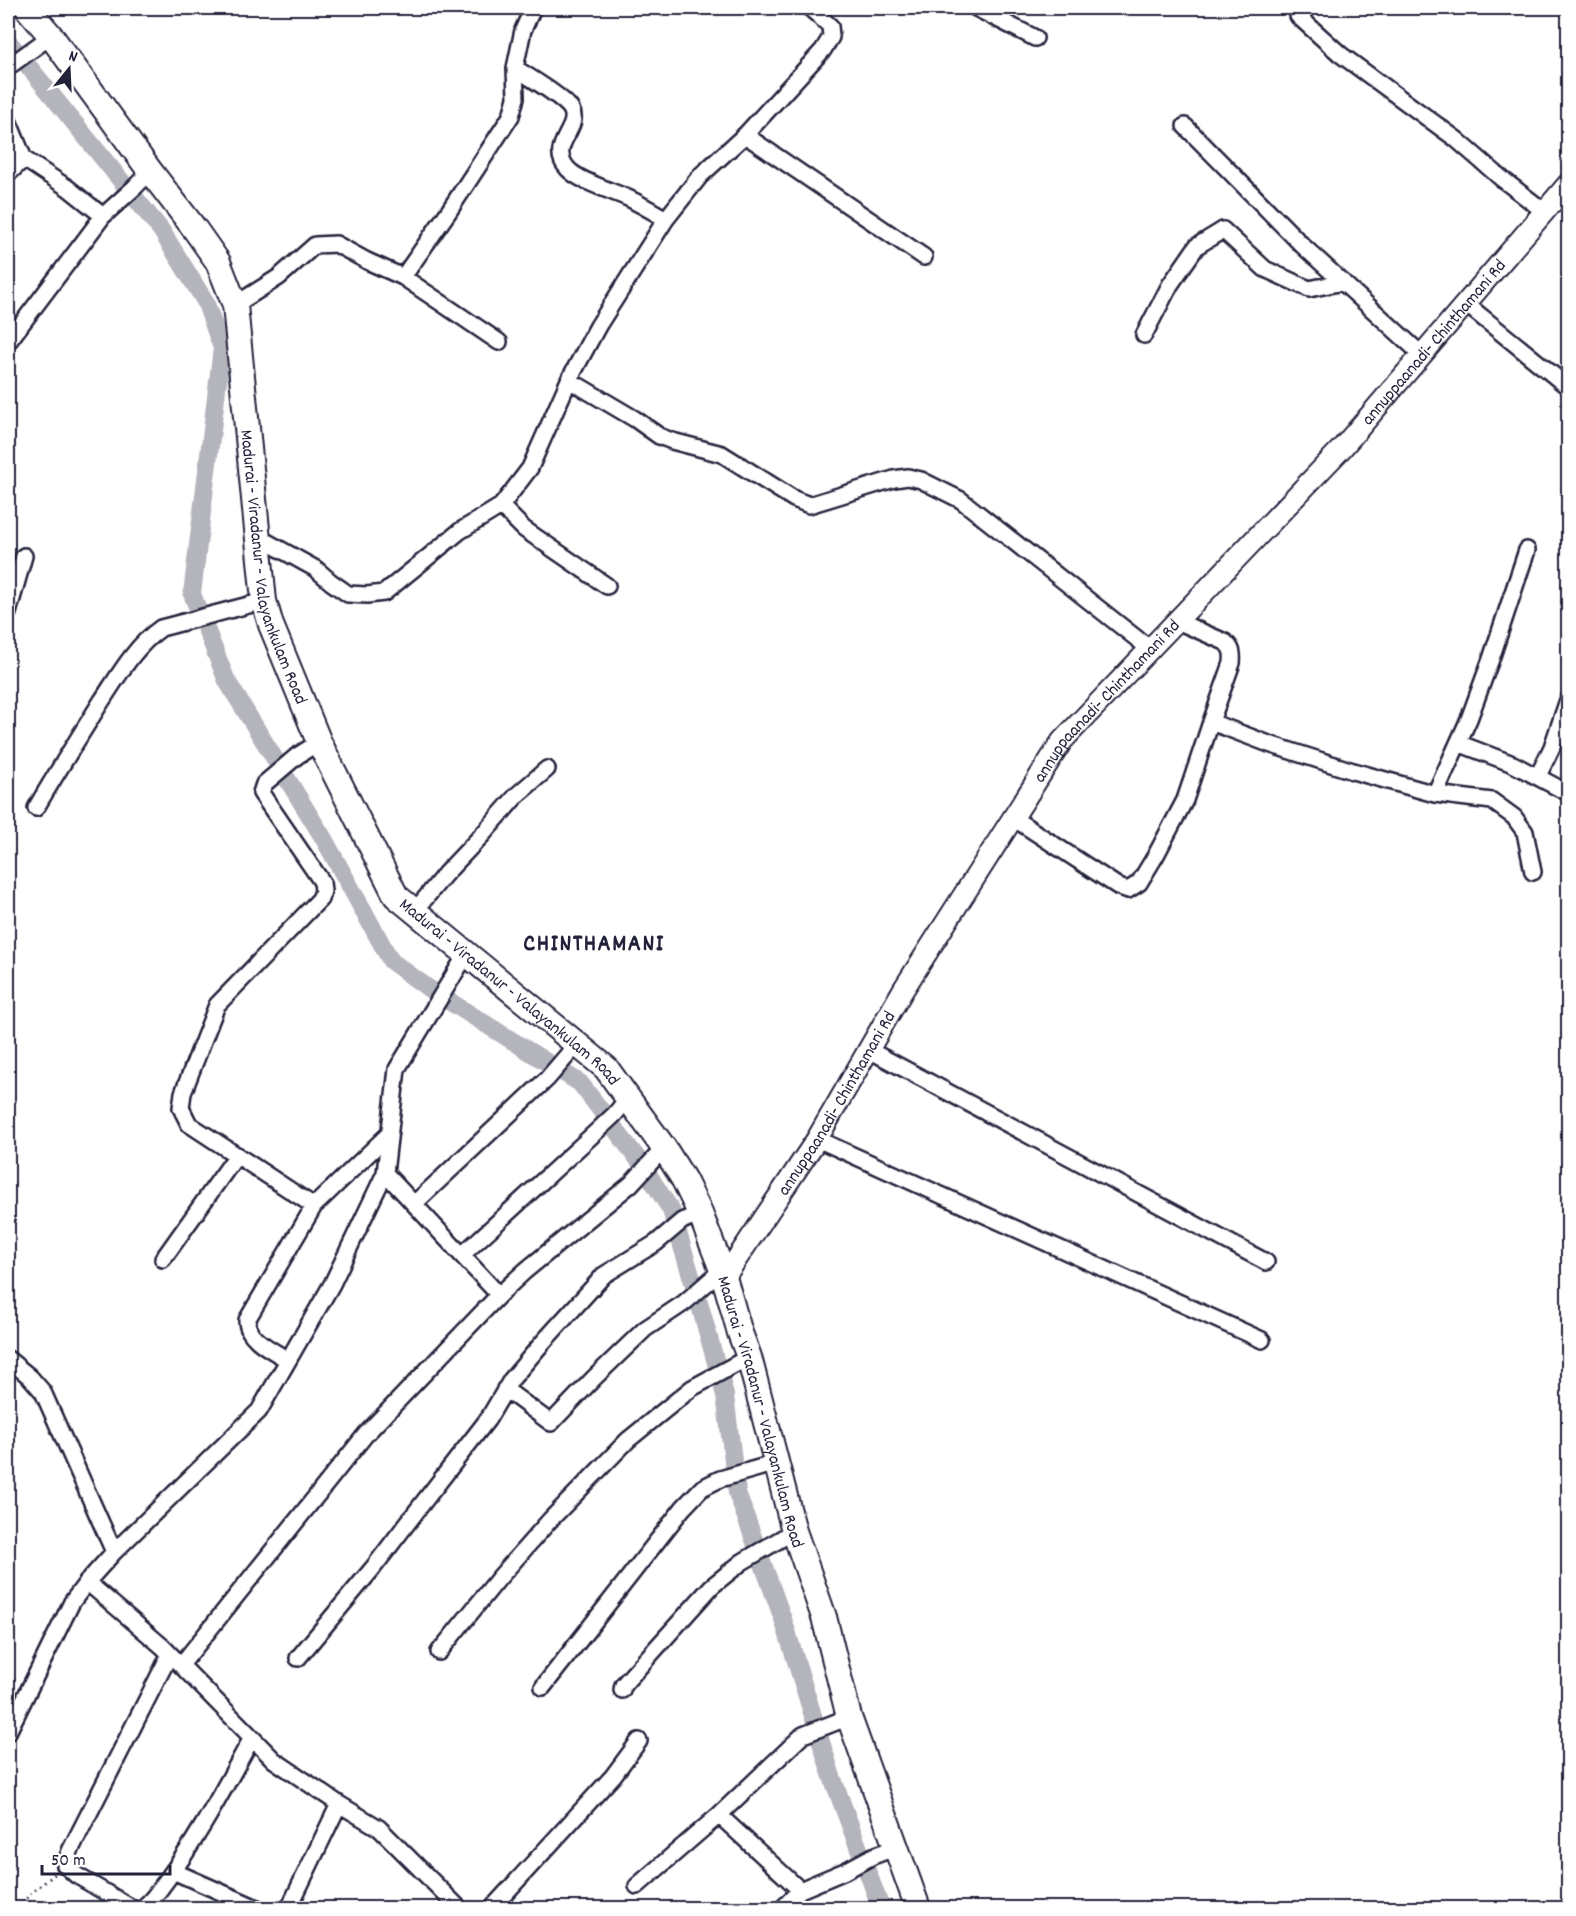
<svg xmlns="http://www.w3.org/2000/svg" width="1576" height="1916" font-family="Dekko,sans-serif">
  <rect width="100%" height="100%" fill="#fff"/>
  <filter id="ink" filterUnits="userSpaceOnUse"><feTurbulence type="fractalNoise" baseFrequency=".0167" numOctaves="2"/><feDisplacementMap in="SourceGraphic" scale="12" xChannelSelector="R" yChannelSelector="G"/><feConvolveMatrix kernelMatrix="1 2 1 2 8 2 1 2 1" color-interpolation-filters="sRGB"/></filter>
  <g filter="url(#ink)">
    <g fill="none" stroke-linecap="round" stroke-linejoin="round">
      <path stroke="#b4b4bc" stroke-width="18" d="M8,41l153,189 44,71 17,47 -30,246 35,87 97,158 67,122 37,27 152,95 61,80 30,47 26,85 28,100 12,98 46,126 48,155 50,134"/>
      <g stroke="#22223b" stroke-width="20">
        <path id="minor" d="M976,8l59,30
          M1298,16l42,38 116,85 45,39 44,34
          M8,67l43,-31
          M515,68c14,9 48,29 56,41 11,20 -25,36 -3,60 12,13 45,22 62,30 12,6 24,13 36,20
          M8,120l16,39 -16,15
          M1185,126l118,120 119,109
          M745,135l179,122
          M24,159l44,29 35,28
          M403,277l46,-66 62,-95 5,-18 -1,-30 8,-38 10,-22
          M1466,304l102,83
          M235,305l44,-28 36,-32 21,-1 31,17 36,16 96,65
          M1144,335l26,-50 27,-39 26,-16 42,39 44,20 34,-7
          M8,342l95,-126 32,-29 15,-16
          M569,380l66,39 24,17 13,5 50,13 72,45 15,6 85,-26 14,-2 13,3 40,20 189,149
          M501,506l23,23 83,57
          M258,537l58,32 15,13 17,12 19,1 17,-2 76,-62 41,-25 29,-38 39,-88 29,-54 68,-107 34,-43 45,-41 78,-85 8,-13 -1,-11 -20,-18
          M8,613l16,-57
          M1211,722l58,22 84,27 82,23 57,7 22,16 11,15 8,40
          M1458,743l55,21 55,29
          M1538,776l14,-29 16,-47
          M1435,794l34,-75 22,-60 36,-109
          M36,808c21,-36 43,-71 65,-106 18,-27 33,-55 60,-74l103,-27
          M1013,818l106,69 9,3 11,-7 17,-28 29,-55 26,-78 21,-59c1,-10 0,-15 -7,-21l-48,-21
          M415,911l30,-37 39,-41 33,-38 30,-26
          M869,1050l397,212
          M817,1139l445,201
          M385,1173l114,122 26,-24 106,-87 33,-36
          M414,1204l133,-125 30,-35
          M314,1206l-125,-82 -8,-16 2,-15 34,-88 103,-106 3,-8 -1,-9 -61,-89 3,-9 33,-28 22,-14
          M462,1255l136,-125 17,-16 13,-16
          M163,1259l74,-104
          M8,1359l22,18 13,15 71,160
          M288,1360c-14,-9 -42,-21 -41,-40l67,-114 76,-73
          M505,1389l46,34 43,-45 51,-49 39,-26 38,-33
          M87,1582l76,65 111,113 65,44 40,24 80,80
          M439,1652l60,-74 51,-58 78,-80 64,-52 57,-31
          M298,1658l75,-90 49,-64 66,-85 23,-39 33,-39 60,-66 52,-32 26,-22 18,-8
          M181,1665l185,-231 133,-139
          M543,1687l140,-179 19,-20 18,-9 56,-16
          M622,1690l1,-5 89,-99 30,-24 52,-31
          M849,1717l-46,18 -84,80 81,75 45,-19 28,-15 24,-9
          M8,1732l64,-130 15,-20 27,-30 145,-141 73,-127 53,-111 12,-104 70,-116
          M173,1871l84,37
          M637,1886l82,-71
          M132,1908l-56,-33 -11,-10 5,-14 100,-197
          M142,1908c10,-6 16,-17 24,-27 33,-44 59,-95 86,-143
          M289,1908l50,-104
          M492,1908l121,-132 26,-35
          M783,1908l17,-18"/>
      </g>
      <g stroke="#22223b" stroke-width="24">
        <g id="tertiary">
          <path id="s1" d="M724,1278l93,-139 86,-149 159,-249 280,-293 226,-264"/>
        </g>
      </g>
      <g stroke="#22223b" stroke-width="28">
        <g id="primary">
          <path id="s2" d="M27,8l24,28 99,135 44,57 24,34 17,43 29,296 7,24 48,117 77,154 210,172 58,80 20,32 16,33 22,57 18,63 9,24 45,174 30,86 25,100 69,191"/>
        </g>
      </g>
      <path stroke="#22223b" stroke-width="3" stroke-dasharray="1.5 4.5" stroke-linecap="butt" d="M19,1908l12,-15 24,-19"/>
      <use href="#minor" stroke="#fff" stroke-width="15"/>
      <use href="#tertiary" stroke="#fff" stroke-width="20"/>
      <use href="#primary" stroke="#fff" stroke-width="24"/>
    </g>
  </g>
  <g text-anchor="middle" stroke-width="5" stroke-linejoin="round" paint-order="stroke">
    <g font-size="18" fill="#22223b" stroke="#fff">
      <text dy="6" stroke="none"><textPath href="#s1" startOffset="1180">annuppaanadi- Chinthamani Rd</textPath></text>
      <text dy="6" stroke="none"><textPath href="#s2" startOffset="630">Madurai - Viradanur - Valayankulam Road</textPath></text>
      <text dy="6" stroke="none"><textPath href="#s1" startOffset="694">annuppaanadi- Chinthamani Rd</textPath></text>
      <text dy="6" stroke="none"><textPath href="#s2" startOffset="1134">Madurai - Viradanur - Valayankulam Road</textPath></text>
      <text dy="6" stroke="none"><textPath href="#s1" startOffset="208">annuppaanadi- Chinthamani Rd</textPath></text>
      <text dy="6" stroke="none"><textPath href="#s2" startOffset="1638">Madurai - Viradanur - Valayankulam Road</textPath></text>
    </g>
    <g font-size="24" font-weight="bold" letter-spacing="1.5" fill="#22223b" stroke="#fff">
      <text x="594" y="950">CHINTHAMANI</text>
    </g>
  </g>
  <rect width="1576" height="1916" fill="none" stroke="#fff" stroke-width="30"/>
  <rect x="15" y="15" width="1546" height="1886" fill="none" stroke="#22223b" stroke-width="2" filter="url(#ink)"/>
  <g transform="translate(69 69) rotate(18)" stroke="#ffffff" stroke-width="4.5" paint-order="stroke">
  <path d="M0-4.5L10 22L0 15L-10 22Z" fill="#22223b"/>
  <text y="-9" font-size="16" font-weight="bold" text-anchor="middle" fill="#22223b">N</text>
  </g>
  <path d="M42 1865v9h128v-9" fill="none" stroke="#22223b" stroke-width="3"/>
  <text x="51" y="1865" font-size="18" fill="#22223b" stroke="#ffffff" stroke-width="4.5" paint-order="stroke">50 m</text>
</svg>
